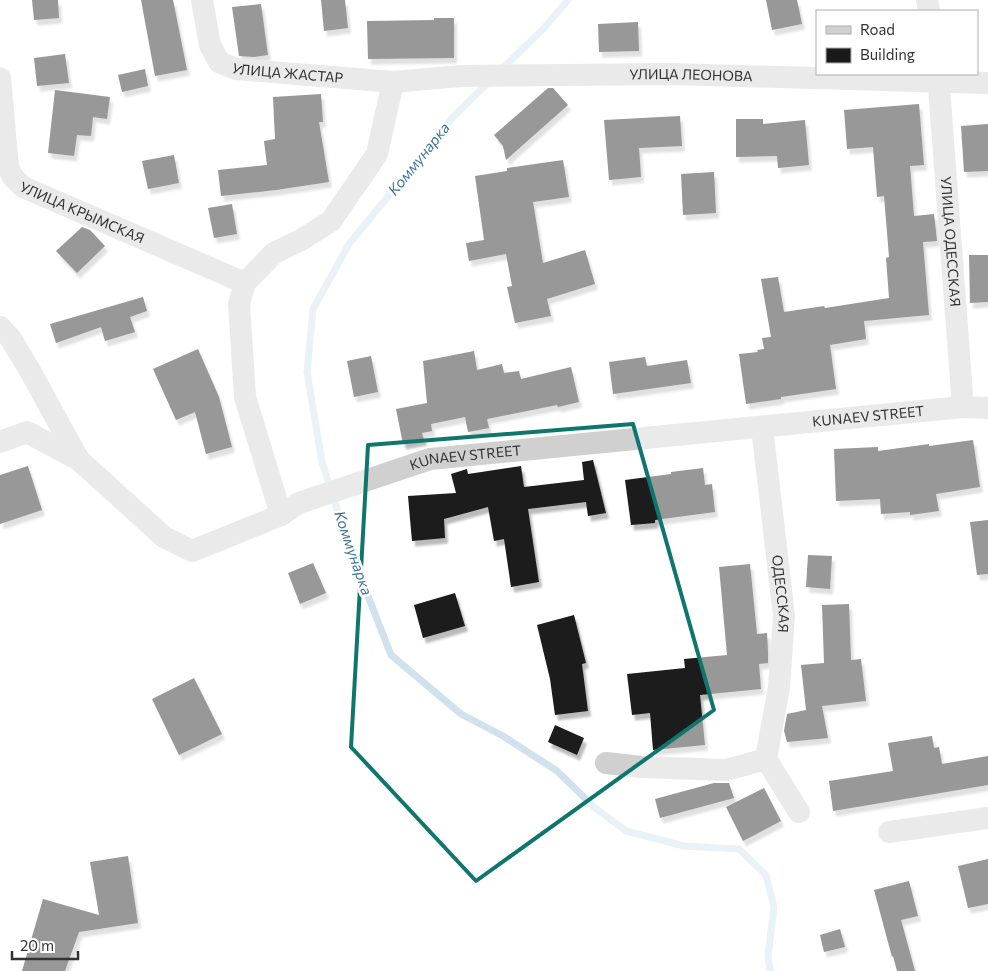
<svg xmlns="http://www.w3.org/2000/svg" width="988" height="971" font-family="Commissioner,sans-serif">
  <defs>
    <filter id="shadow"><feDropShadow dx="3" dy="5.5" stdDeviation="1" flood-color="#0004"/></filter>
  </defs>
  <rect width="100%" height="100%" fill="#fff"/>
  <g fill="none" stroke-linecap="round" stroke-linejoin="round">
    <path stroke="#cfe2ee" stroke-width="7" d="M501,70l42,-41 25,-29
      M490,81l-37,36 -104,127 -36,65 -6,63 15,90 30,93 39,100 70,59 42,22 54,35 37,36 32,24 58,15 55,3 27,26 8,32 -6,49 2,15"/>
  </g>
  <path fill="#1a1a1a" filter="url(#shadow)" d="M32,0h26l1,18 -25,2z
    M141,0h32l14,70 -32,6z
    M321,0h24l3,28 -24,3z
    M766,0h31l5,24 -30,6z
    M261,4l7,51 -14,2 -15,-1 -7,-49z
    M434,18h20v40l-86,1 -1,-38 67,-1z
    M638,22l1,29 -40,1 -1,-28z
    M65,54l4,29 -32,3 -3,-28z
    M145,69l3,17 -26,6 -4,-17z
    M548,88h5l15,17 -62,55 -3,-14 -9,-11z
    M55,90l55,7 -3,22 -14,-2 -2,19 -14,-1 -3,21 -26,-3z
    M321,94l2,28h-4l10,60 -53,8 -55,6 -3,-26 49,-5 -3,-24 11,-2 -2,-42z
    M919,104l5,61 -14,1 4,50 20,-2 3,27 -14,1 6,73 -65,6 2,18 -36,6 6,44 -55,8v2l-35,5 -7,-50 19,-2 -1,-2 7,-1 -2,-11 9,-1 -10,-58 17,-2 6,35 40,-6 1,2 64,-10 -3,-40 3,-1 -5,-61 -7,1 -4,-50 -26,2 -3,-39z
    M680,116l2,30 -43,2 2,29 -32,3 -5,-60z
    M736,119h27v5l42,-4 4,45 -31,3 -1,-12 -41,1z
    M988,124v47l-24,1 -3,-46z
    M174,155l5,28 -31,6 -6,-28z
    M563,160l6,37 -36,5 10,61 42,-13 10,34 -48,15 4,17 -36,7 -8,-36 5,-1 -6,-32 -37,7 -3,-18 18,-3 -9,-64 32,-5v-3z
    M714,172l2,41 -33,2 -2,-41z
    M232,204l5,30 -23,4 -6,-30z
    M82,227l8,3 15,16 -28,27 -21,-22z
    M969,255h19v47l-18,1z
    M143,297l4,14 -17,6 5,15 -30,9 -4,-14 -45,16 -6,-19z
    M198,349l21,48 13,50 -26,7 -11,-42 -19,8 -23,-51z
    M474,351l3,19 25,-6 2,9 15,-2 2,8 50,-12 8,35 -21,5 -1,-2 -70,14 2,9 -21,4 -3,-15 -34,7 1,7 -10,2 2,7 -21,4 -7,-35 31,-6 -4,-42z
    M371,356l7,36 -24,5 -7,-36z
    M645,357l2,9 40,-6 4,23 -78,11 -4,-32z
    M973,440l7,47 -44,7 3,17 -29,4v-3l-29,2 -1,-15 -44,2 -2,-52 44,-2v4l51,-7v2z
    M593,460l13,53 -18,3 -2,-14 -58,7 11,73 -28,5 -7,-48 -10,2 -6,-34 -44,12 1,19 -33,3 -4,-45 48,-3 -5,-19 16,-5 1,5 53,-8 3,21 60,-7 -2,-18z
    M28,466l14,44 -42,14v-49z
    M703,468l2,17 7,-1 3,28 -60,8v3l-24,2 -6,-45 46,-6v-2z
    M988,520v54l-11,1 -7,-53z
    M808,555l24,1 -2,33 -24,-2z
    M313,563l13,30 -26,11 -12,-31z
    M750,564l7,70 10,-1 1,19v11l-9,1 2,25 -61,6 5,50 -52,5 -3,-37 -18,2 -5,-41 58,-6 -1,-9 43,-4 -8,-88z
    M455,593l10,33 -42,12 -9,-33z
    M849,604l2,56 10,-1 5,42 -44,5 6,32 -41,4 -3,-11 3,-17 19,-4 -5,-45 23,-2 -2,-58z
    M574,615l12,48 -4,1 6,47 -33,4 -5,-36 -13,-54z
    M194,678l28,56 -43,21 -27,-56z
    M555,725l29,13 -7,17 -29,-13z
    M932,736l2,12 5,-1 3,17 46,-8v29l-155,26 -4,-30 64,-10 -5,-28z
    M714,783h15l5,15 -74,20 -5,-19z
    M764,788l17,33 -38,20 -17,-34z
    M128,856l10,67 -59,9 -14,39h-43l21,-72 56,16 -9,-53z
    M988,859v45l-20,4 -10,-42z
    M909,881l9,35 -17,4 14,51h-18l-4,-15 -1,1 -18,-67z
    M840,929l5,18 -21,5 -4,-17z"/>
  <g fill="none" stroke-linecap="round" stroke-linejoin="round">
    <g stroke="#d0d0d0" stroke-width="22">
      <path id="s1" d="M202,0l8,45 9,17 17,7 157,13 68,-6 209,-2 318,9"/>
      <path d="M927,0l2,11"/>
      <path id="s2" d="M938,74l25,333"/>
      <path id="s3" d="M0,78l8,89 5,10 10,10 222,96"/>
      <path d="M0,327l11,12 18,30 50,91"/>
      <path id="s4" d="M762,427l22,189 -5,71 -13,72 33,53"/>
      <path id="s5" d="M0,442l27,-10 52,28 85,77 28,14 89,-36 18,-12 131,-44 533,-52 25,1"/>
      <path d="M281,515l-36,-118 -6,-93 6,-21 29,-30 27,-13 30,-19 46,-67 16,-72"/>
      <path d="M606,763l35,4 85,3 40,-11"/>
      <path d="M889,832l99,-14"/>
    </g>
  </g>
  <path d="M0 0H988V971H0ZM633,424l81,286 -238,171 -125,-134 17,-302z" fill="#fff" fill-opacity=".55" fill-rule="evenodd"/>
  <path fill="none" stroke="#0f766e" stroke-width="4" stroke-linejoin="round" d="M633,424l81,286 -238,171 -125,-134 17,-302z"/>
  <g text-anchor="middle" stroke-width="5" stroke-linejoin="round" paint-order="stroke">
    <g font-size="14" fill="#333" stroke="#fff">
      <text dy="5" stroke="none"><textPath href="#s1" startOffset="135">УЛИЦА ЖАСТАР</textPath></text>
      <text dy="5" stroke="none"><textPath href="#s1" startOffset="539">УЛИЦА ЛЕОНОВА</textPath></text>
      <text dy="5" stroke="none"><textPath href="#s3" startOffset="179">УЛИЦА КРЫМСКАЯ</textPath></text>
      <text dy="5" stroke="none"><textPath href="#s2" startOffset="168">УЛИЦА ОДЕССКАЯ</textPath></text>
      <text dy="5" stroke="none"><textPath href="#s5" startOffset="930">KUNAEV STREET</textPath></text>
      <text dy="5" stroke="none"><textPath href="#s5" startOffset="525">KUNAEV STREET</textPath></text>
      <text dy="5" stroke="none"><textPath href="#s4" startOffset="168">ОДЕССКАЯ</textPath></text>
    </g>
    <g font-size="15" font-style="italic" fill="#3f7597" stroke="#fff">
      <text transform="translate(419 159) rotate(-51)" y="5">Коммунарка</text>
      <text transform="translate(353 553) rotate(71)" y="5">Коммунарка</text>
    </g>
  </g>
  <rect x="816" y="10" width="162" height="65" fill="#ffffff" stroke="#adadad"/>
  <rect x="826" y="26" width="25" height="8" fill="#d0d0d0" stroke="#adadad"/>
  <text x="860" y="35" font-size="15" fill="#333333">Road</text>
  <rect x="826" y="48" width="25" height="15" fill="#1a1a1a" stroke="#adadad"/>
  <text x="860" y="60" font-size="15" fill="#333333">Building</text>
  <path d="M12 951v8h66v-8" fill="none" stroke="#333333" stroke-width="2.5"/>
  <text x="20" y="951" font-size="15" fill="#333333" stroke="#ffffff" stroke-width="4" paint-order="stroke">20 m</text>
</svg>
